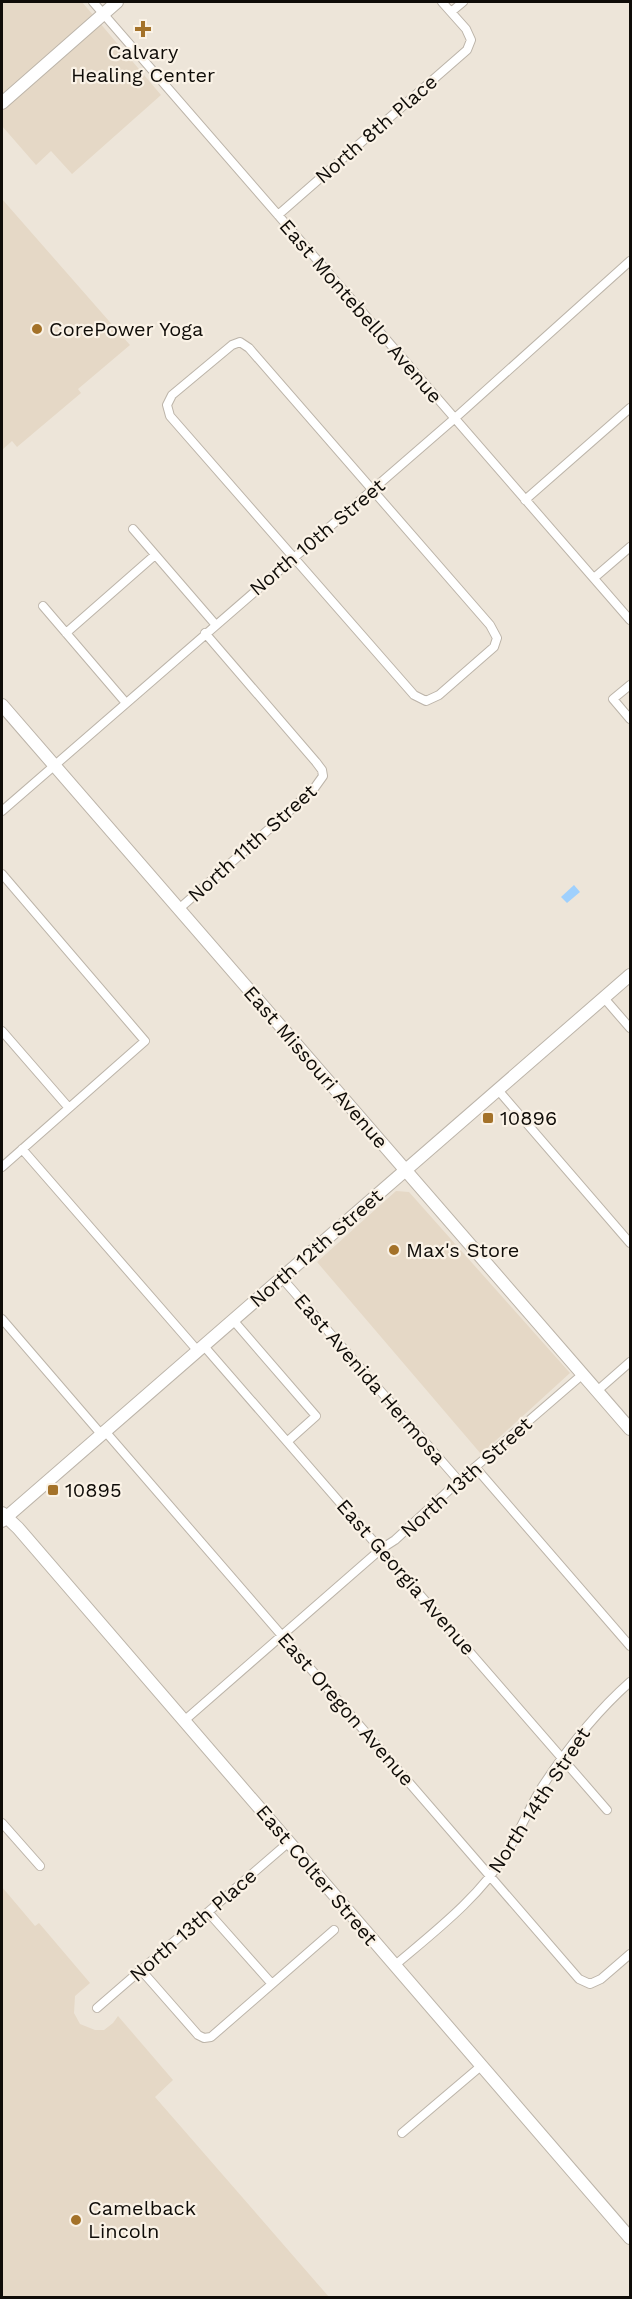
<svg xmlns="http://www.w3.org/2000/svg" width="632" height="2299" font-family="'Work Sans',sans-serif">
  <rect width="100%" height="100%" fill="#ede5d9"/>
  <path fill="#e5d8c6" d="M2,2h80l79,93 -89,79 -21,-23 -15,14 -34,-39z
    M2,199l128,146 -52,44 3,4 -64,54 -5,-6 -10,9z
    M396,1191l13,1 161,181 -89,81 -164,-192z
    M2,1887l33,39 4,-3 51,60 -15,13 -1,17 6,11 15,6h9l9,-7 5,-7 55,64 -18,17 174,200h-327z"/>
  <path fill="#9fd0fd" d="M574,885l6,7 -13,11 -6,-6z"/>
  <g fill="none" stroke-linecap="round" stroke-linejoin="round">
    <g stroke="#bcb4a9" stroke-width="10">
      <path id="street" d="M93,2l537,618
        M451,12l12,-10
        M278,215l189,-165 4,-10 -5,-11 -24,-27
        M240,342l9,6 241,277 7,13 -3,9 -55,48 -13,6 -12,-6 -244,-279 -3,-11 5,-10 60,-50z
        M525,500l105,-92
        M133,529l82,95
        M594,578l36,-31
        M43,606l83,97
        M66,633l89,-78
        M630,685l-17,14 17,20
        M2,811l452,-392 176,-158
        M2,874l143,167 -143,126
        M180,908l133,-118 10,-14 -1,-6 -6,-8 -111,-129
        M604,998l26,30
        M2,1031l67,77
        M498,1090l132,153
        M22,1149l175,201
        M281,1277l178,204
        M2,1319l99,115
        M233,1320l83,96 -28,25
        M203,1345l404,465
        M597,1391l33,-29
        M104,1430l475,549 11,5 11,-5 29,-25
        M475,1467l155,179
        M185,1720l196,-171 14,-9 64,-59 124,-107
        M2,1823l38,43
        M394,1966c40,-34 86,-69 113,-114 13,-21 22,-44 35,-65 25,-38 54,-75 88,-105
        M141,1970l57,65 6,3 7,-1 61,-53 -64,-72
        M272,1984l62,-54
        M97,2008l192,-166
        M402,2133l79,-67"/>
    </g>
    <g stroke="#bcb4a9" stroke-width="14">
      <path id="secondary" d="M2,705l628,724
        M2,1513l16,15 612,710
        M2,1521l628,-546"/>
    </g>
    <g stroke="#bcb4a9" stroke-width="14">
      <path id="primary" d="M2,103l115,-101"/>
    </g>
    <use href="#street" stroke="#fff" stroke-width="8"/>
    <use href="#secondary" stroke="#fff" stroke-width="12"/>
    <use href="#primary" stroke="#fff" stroke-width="12"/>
  </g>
  <g fill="#a47229" stroke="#faf2e6" stroke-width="2">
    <path d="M140 20h6v6h6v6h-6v6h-6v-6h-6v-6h6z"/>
    <circle cx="37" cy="329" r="6"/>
    <rect x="482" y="1112" width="12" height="12" rx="3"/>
    <circle cx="394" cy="1250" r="6"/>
    <rect x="47" y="1484" width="12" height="12" rx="3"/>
    <circle cx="76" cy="2220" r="6"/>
  </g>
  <g text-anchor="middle" stroke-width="4.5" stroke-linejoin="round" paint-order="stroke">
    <g font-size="20" fill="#0f0c08" stroke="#faf2e6" text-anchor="start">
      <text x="143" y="59" text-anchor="middle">Calvary<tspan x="143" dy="23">Healing Center</tspan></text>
      <text x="49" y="336">CorePower Yoga</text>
      <text x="500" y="1125">10896</text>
      <text x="406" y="1257">Max's Store</text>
      <text x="65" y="1497">10895</text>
      <text x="88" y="2215">Camelback<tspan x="88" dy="23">Lincoln</tspan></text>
    </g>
    <g font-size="20" fill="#0f0c08" stroke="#faf2e6">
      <text transform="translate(376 129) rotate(-41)" y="7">North 8th Place</text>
      <text transform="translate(361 311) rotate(49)" y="7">East Montebello Avenue</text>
      <text transform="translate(317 537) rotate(-40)" y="7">North 10th Street</text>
      <text transform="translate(252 843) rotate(-42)" y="7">North 11th Street</text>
      <text transform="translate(316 1067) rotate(49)" y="7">East Missouri Avenue</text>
      <text transform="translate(316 1248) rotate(-41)" y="7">North 12th Street</text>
      <text transform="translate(370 1379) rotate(49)" y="7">East Avenida Hermosa</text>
      <text transform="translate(466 1477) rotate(-42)" y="7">North 13th Street</text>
      <text transform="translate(406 1577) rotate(49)" y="7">East Georgia Avenue</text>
      <text transform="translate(346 1709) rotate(49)" y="7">East Oregon Avenue</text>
      <text transform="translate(539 1800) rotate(-57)" y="7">North 14th Street</text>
      <text transform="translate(317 1875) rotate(50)" y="7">East Colter Street</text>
      <text transform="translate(193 1925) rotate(-41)" y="7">North 13th Place</text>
    </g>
  </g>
  <rect width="632" height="2299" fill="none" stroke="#0f0c08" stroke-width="6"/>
</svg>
